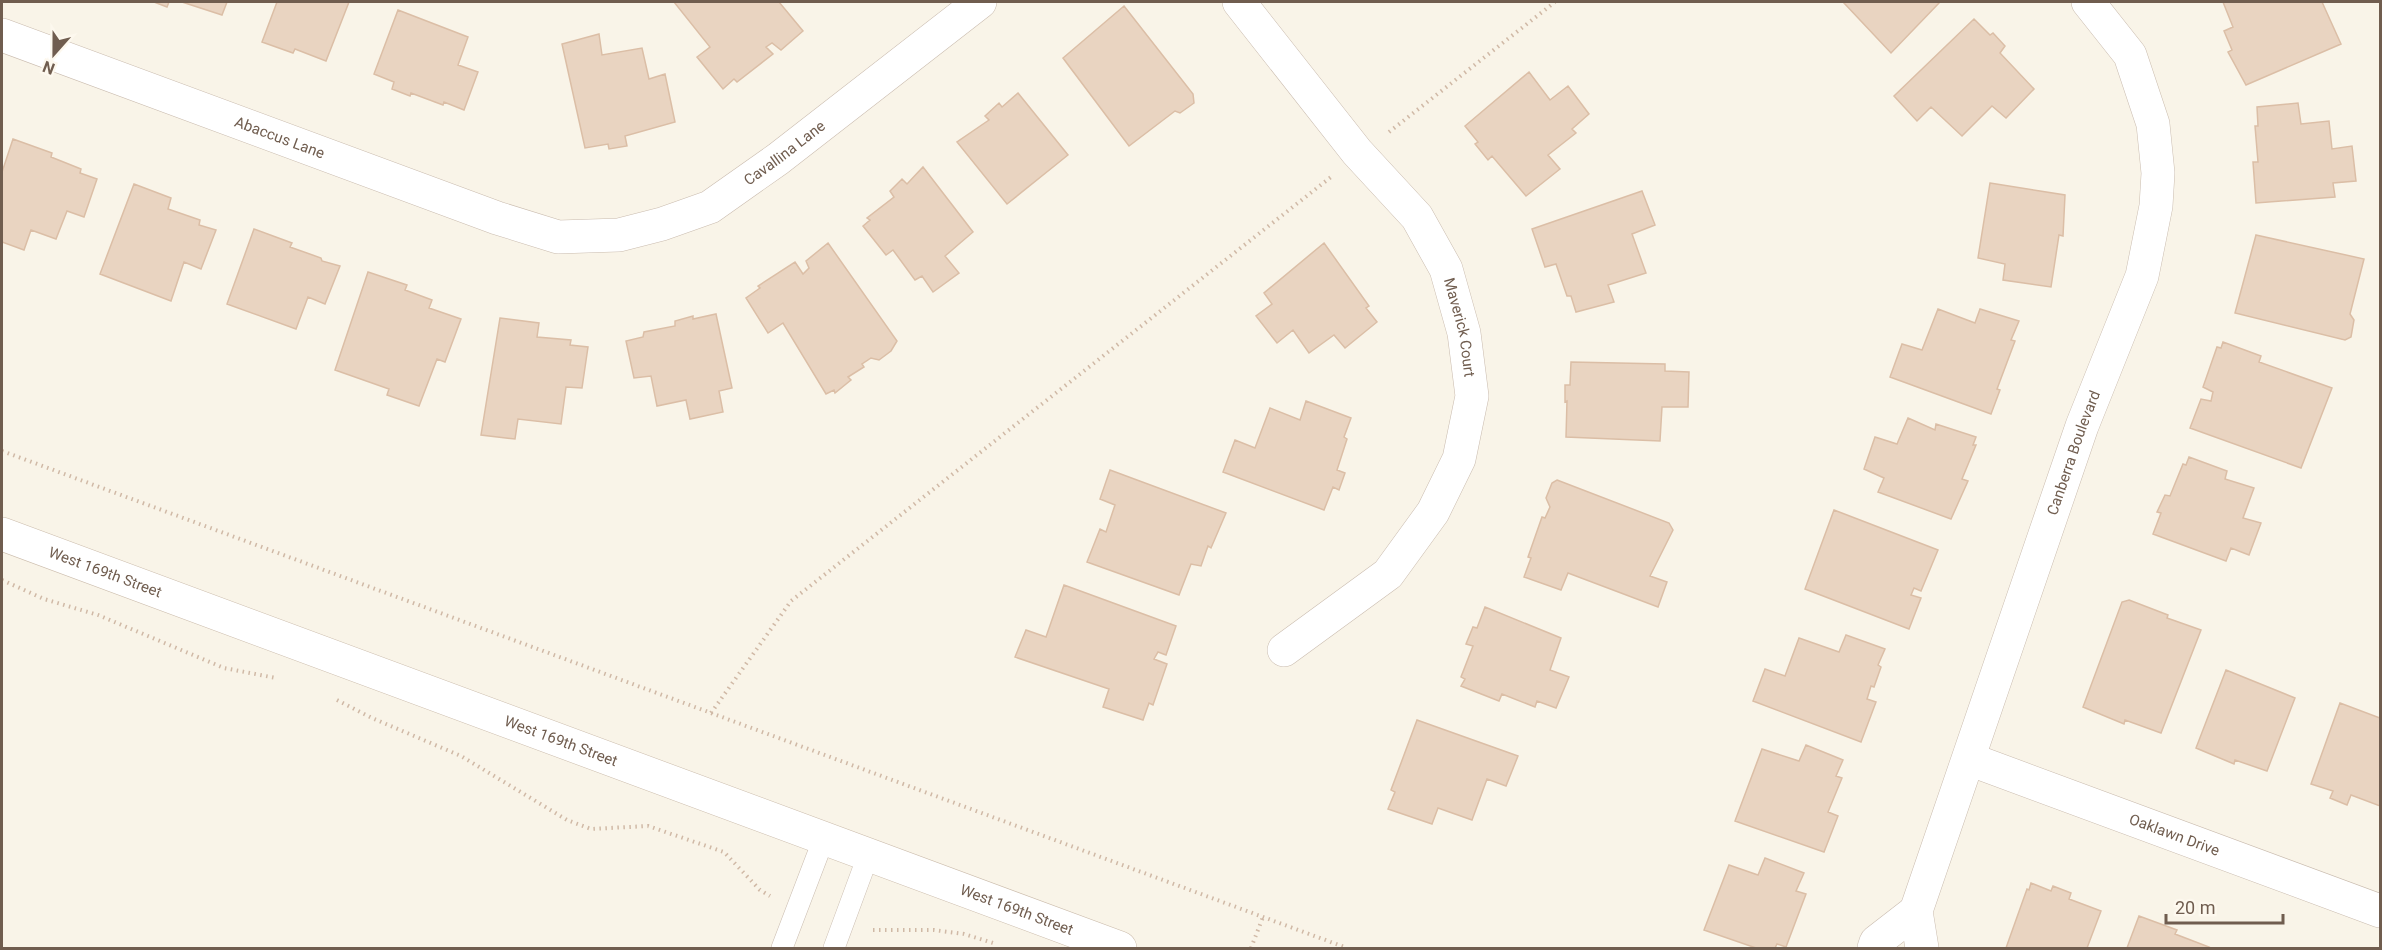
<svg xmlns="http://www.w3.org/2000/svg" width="2382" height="950" font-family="Roboto,sans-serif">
  <rect width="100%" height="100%" fill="#f9f4e8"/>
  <path fill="#e9d4c1" stroke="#dbbea6" stroke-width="1.5" d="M154,2h15l-2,5z
    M182,2h45l-5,13z
    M277,2h72l-23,59 -31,-12 -2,4 -31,-11z
    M674,2h105l24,29 -22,19 -9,-7 -6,4 7,7 -36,28 -3,-3 -11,10 -26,-32 13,-10z
    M1845,2h95l-49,51 -47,-50z
    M2223,2h99l19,42 -95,41 -18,-33 4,-2 -8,-19 9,-4z
    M1124,6l69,88 1,9 -14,10 -5,-2 -46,35 -66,-88z
    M398,10l70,27 -10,28 20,7 -14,38 -20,-8 -1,3 -32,-12 -1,3 -18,-7 2,-7 -20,-8z
    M1974,19l16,16 3,-2 12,13 -5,7 34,36 -28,29 -14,-12 -30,30 -31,-29 -14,14 -23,-25z
    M599,34l3,21 40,-7 7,31 16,-5 10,48 -50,14 2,10 -18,3 -1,-5 -23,4 -23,-104z
    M1529,72l21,28 18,-14 21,28 -17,15 4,4 -28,22 12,14 -34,27 -34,-40 -4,4 -13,-16 3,-2 -13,-16z
    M1018,93l50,62 -61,49 -50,-62 32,-22 -4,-4 14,-13 3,4z
    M2298,103l3,21 28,-3 3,28 20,-3 4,35 -23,2 2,14 -79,6 -3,-41h5l-3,-36h3l-1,-19z
    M13,139l39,14 -1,4 30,12 -1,4 17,6 -13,38 -17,-6 -11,28 -25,-9 -7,20 -22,-8v-70z
    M923,167l50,65 -28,24 14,17 -26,19 -11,-16 -7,4 -22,-30 -7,5 -23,-29 7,-6 -3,-2 27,-21 -4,-6 12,-12 5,5z
    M1990,183l75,12 -2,41 -4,-1 -8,52 -48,-7 2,-16 -27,-6z
    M134,184l37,14 -3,11 32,11 -1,5 17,5 -15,39 -17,-7 -13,39 -71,-27z
    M1642,191l13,34 -23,9 14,39 -38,12 6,17 -38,10 -5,-16h-4l-11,-32 -11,3 -13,-38z
    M254,229l38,14 -2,4 31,11 1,3 18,5 -15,38 -17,-7 -12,32 -69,-25z
    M2256,235l108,24 -14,55 4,6 -3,17 -6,3 -110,-27z
    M828,243l69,98 -6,10 -12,9 -8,-2 -9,6 2,3 -16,10 3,3 -16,13 -1,-3 -8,4 -43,-71 -15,10 -22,-35 14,-10 -2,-2 37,-24 8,12 6,-6 -3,-7z
    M1324,243l45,63 -3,2 11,14 -32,26 -11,-13 -25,18 -16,-23 -16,13 -21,-27 16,-12 -8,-11z
    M368,272l39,13 -2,5 27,10 -3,8 32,11 -16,43 -8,-3 -18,47 -32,-11 2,-6 -54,-19z
    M1938,309l37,14 5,-14 39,12 -8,19 4,1 -18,48 3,1 -9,24 -101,-37 12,-33 20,6z
    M716,314l16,74 -13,3 4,21 -33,7 -4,-19 -29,6 -6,-30 -17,2 -8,-37 17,-4 1,-5 31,-6v-5l18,-5v3z
    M500,318l39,5 -2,14 34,3 -1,5 18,2 -6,41 -16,-1 -5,37 -43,-5 -3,20 -34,-4z
    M2223,342l38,14 -2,6 73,26 -31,80 -111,-40 11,-29 10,2 2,-9 -10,-5 14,-40 4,1z
    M1571,362l94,2v7l24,1 -1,35h-26l-2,34 -94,-4 1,-36 -2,1v-17h5z
    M1306,401l45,17 -7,19 3,2 -10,31 8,3 -6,17 -6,-3 -9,23 -101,-38 12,-32 20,8 15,-40 30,12z
    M1908,418l27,12 1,-6 40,13 -3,8h3l-14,34 6,2 -17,38 -73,-27 6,-14 -20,-9 11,-32 22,7z
    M2189,457l38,14 -2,8 29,9 -11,30 18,5 -12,32 -18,-7 -5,13 -73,-27 8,-21 -4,-1 8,-17 5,1 13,-32 3,1z
    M1110,470l116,43 -15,35 -3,-2 -7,20 -10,-2 -12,31 -92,-33 13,-33 6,3 9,-27 -15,-6z
    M1557,480l112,43 4,7 -23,46 17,6 -9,25 -90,-34 -7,17 -37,-13 7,-19 -3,-1 14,-40 3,1 5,-11 -4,-9 6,-15z
    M1834,510l104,40 -17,41 -7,-3 -3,7 10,3 -12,31 -104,-40z
    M1064,585l112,41 -10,29 -8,-3 -4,7 13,5 -14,41 -4,-2 -6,17 -40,-13 6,-18 -94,-32 11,-27 20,7z
    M2129,600l39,15 -1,3 34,12 -40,103 -36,-13 -1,4 -41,-17 39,-105z
    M1485,607l76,31 -11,32 19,7 -13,31 -19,-7 -2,6 -33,-13 -3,7 -38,-15 4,-7 -4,-2 12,-31 -7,-2 7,-17 4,1z
    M1846,635l39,14 -7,16 3,2 -7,20 -3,-1 -4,13 9,3 -15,40 -108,-41 12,-32 20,7 14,-38 40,14z
    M2226,670l69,28 -28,73 -32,-11 -1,4 -38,-16z
    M2340,703l40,15v88l-29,-11 -4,10 -17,-7 3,-7 -22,-7z
    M1417,720l101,36 -12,30 -19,-7 -15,41 -34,-12 -6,16 -44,-15 7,-17 -4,-2z
    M1806,745l37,15 -7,16 6,2 -14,34 10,4 -14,36 -89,-31 27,-72 37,12z
    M1765,858l39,15 -8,18 10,3 -20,53 -9,-3 -2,4h-19l-52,-18 25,-65 29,10z
    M2031,883l20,8 2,-5 18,7 -2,6 32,12 -14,37h-81l21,-59 2,1z
    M2139,916l38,14 -2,4 34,13 -1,1h-81z"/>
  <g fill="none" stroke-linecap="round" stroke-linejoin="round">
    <g stroke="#cabcaf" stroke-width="22">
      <path id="lane" d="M782,948l42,-110
        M834,948l34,-92"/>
    </g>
    <g stroke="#cabcaf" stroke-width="34">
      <g id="street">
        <path id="s1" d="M1239,2l118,150 60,65 29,52 18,64 8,63 -13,63 -26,53 -45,62 -104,76"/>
        <path id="s2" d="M2,35l495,183 61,19 61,-2 43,-11 48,-17 68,-48 202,-157"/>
        <path id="s3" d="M1969,759l411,152"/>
        <path d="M1874,948l2,-6 40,-31"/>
        <path id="s4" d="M1922,948l-6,-37 166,-485 60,-150 14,-70 2,-33 -5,-49 -23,-69 -42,-53"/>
      </g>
    </g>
    <g stroke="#ccbdad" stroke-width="34">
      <g id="secondary">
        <path id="s5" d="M2,534l1118,414"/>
      </g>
    </g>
    <path stroke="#d0b9a6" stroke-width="4" stroke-dasharray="1.5 4.5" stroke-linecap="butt" d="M1389,132l166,-130
      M2,451l1345,497
      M2,580l42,19 54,16 126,53 52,10
      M337,700l35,18 89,38 106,64 24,9 57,-3 76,26 36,38 10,6
      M711,713l80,-112 540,-424
      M873,930h61l30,4 29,9
      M1251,948l12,-31"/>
    <use href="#lane" stroke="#fff" stroke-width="21"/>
    <use href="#street" stroke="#fff" stroke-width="33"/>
    <use href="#secondary" stroke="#fff" stroke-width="33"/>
  </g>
  <g text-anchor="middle" stroke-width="4.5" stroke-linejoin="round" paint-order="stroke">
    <g font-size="15" fill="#705d4f" stroke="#fdf8ee">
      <text dy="5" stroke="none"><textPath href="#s2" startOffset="296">Abaccus Lane</textPath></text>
      <text dy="5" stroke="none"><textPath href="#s2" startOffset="840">Cavallina Lane</textPath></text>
      <text dy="5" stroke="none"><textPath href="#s1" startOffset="399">Maverick Court</textPath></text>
      <text dy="5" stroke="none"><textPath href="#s4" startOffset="522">Canberra Boulevard</textPath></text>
      <text dy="5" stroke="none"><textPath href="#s5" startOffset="110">West 169th Street</textPath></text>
      <text dy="5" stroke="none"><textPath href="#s5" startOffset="596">West 169th Street</textPath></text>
      <text dy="5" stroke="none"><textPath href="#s3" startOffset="219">Oaklawn Drive</textPath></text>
      <text dy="5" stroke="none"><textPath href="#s5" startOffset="1082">West 169th Street</textPath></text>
    </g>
  </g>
  <rect width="2382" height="950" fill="none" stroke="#705d4f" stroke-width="6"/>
  <g transform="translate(54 54) rotate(201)" stroke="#fdf8ee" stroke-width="4.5" paint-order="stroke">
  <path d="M0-4.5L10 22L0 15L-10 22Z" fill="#705d4f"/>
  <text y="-9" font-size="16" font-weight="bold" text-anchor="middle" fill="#705d4f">N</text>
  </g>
  <path d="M2166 914v9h117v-9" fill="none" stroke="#705d4f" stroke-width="3"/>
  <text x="2175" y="914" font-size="18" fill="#705d4f" stroke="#fdf8ee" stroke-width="4.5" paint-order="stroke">20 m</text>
</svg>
